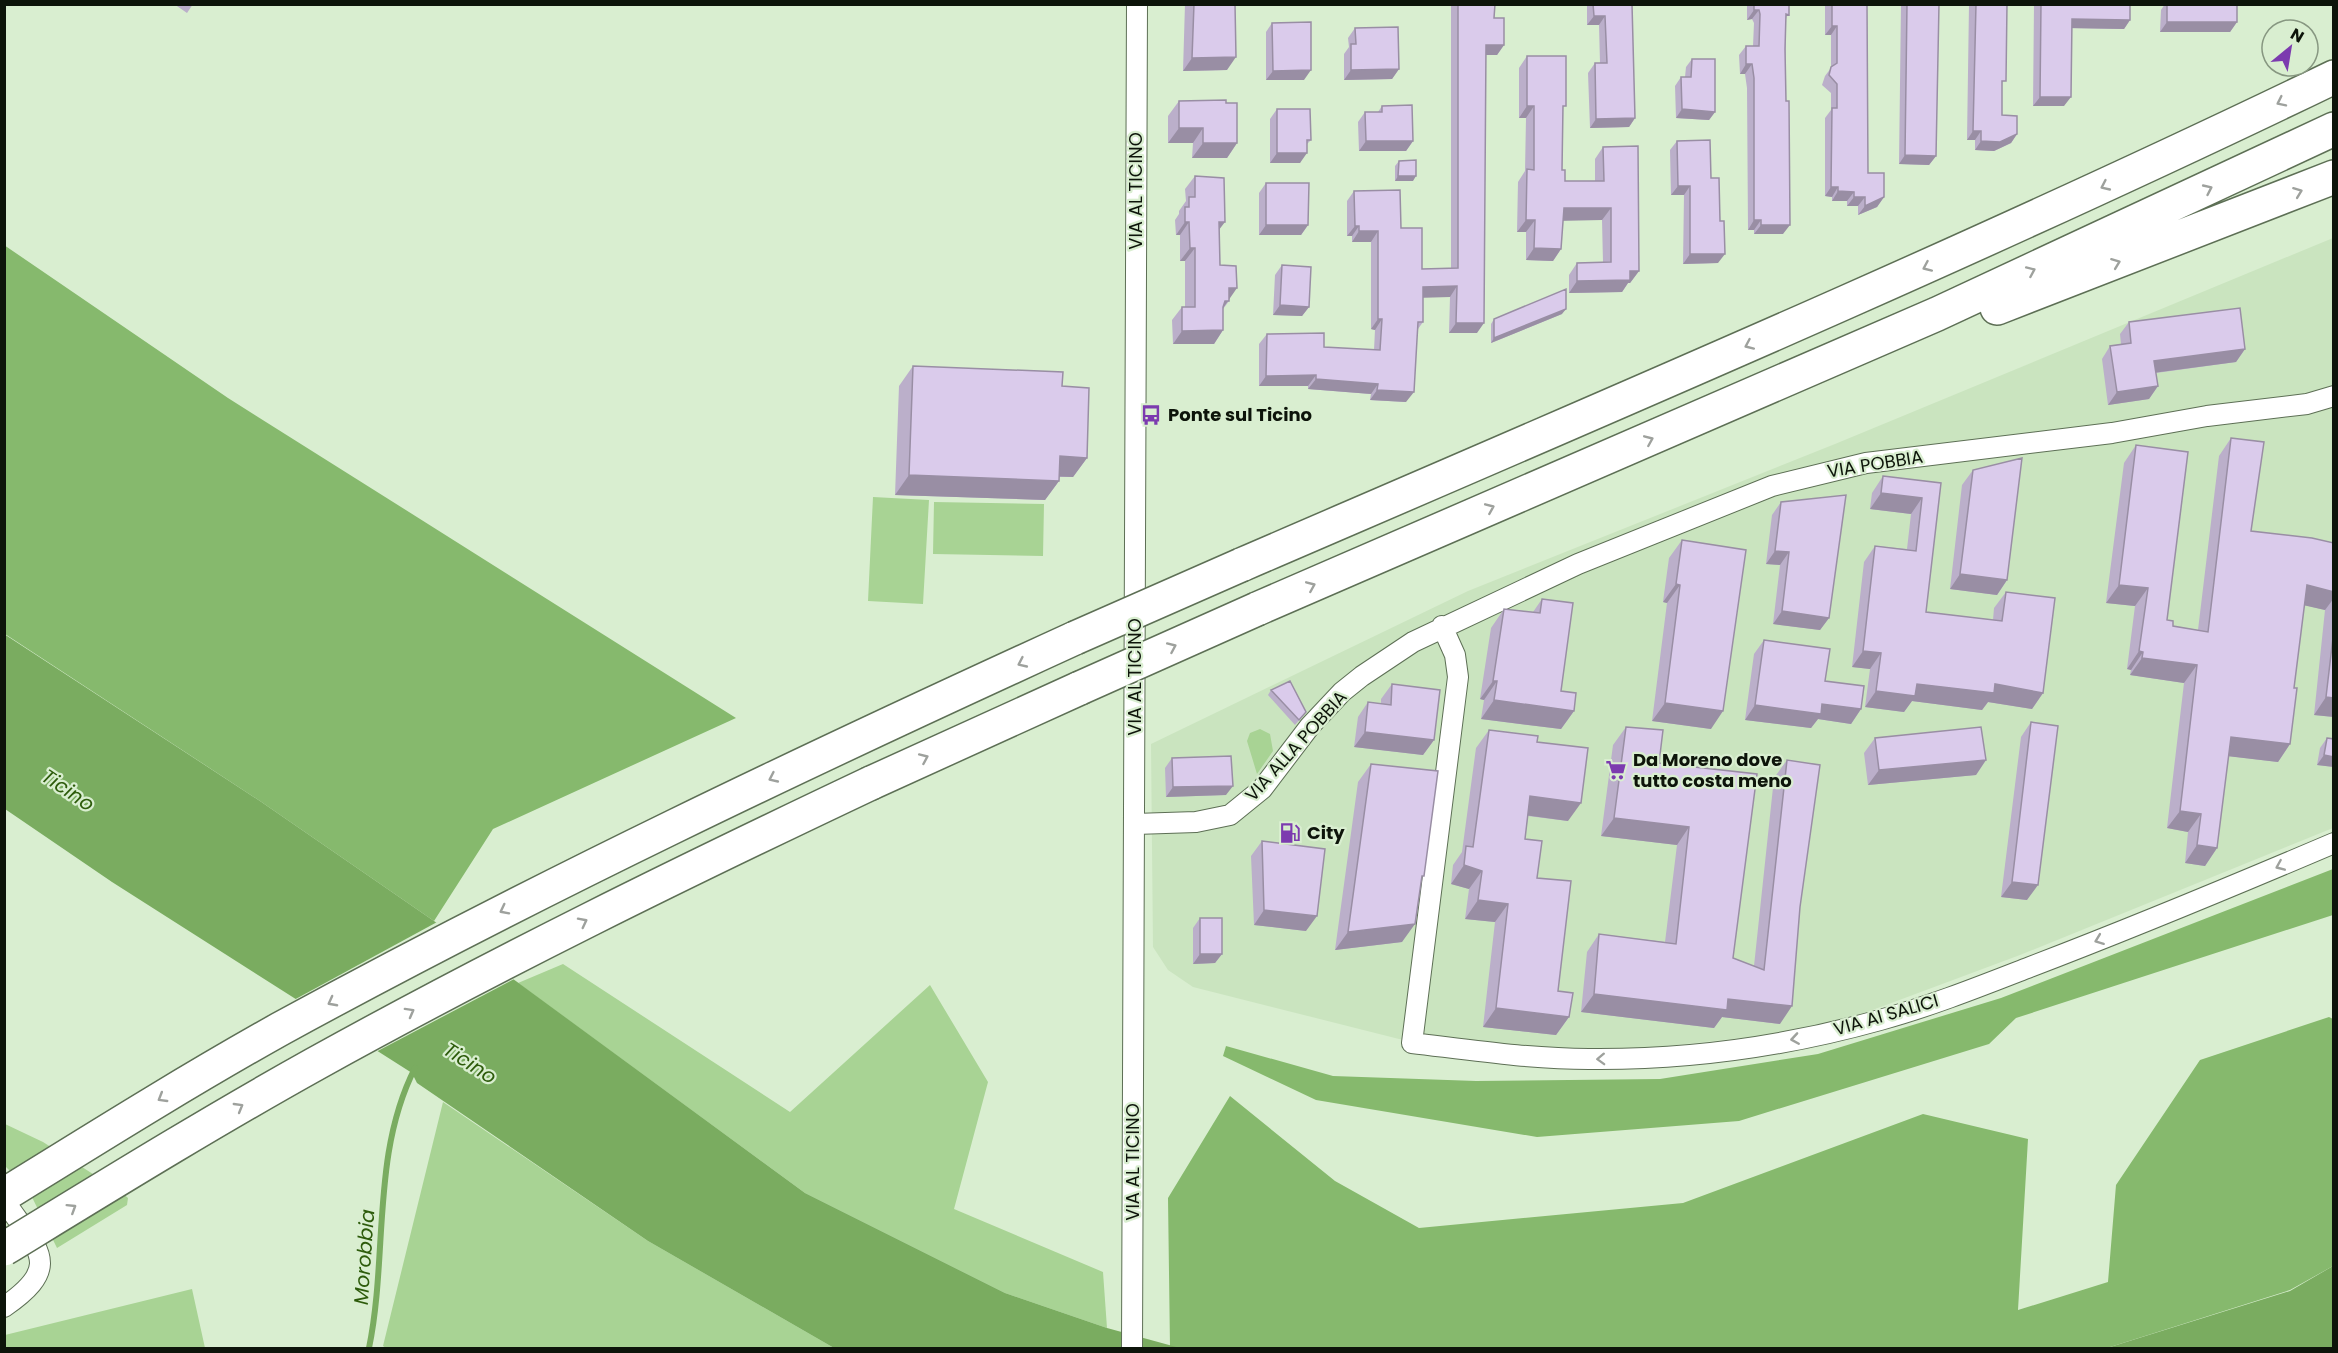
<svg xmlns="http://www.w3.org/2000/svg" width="2338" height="1353" font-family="Poppins,sans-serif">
  <rect width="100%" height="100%" fill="#d9eed0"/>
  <path fill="#cae4bf" d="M2333,238v590l-313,127 -201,75 -210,22 -210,-13 -206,-52 -25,-17 -15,-23 -2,-203 317,-153 367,-147z"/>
  <path fill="#a8d394" d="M873,497l56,3 -6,104 -55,-3z
    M934,502l110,2 -1,52 -110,-2z
    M1260,729l10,5 3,17 -16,23 -10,-33 3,-8z
    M563,964l227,148 140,-127 58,97 -34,127 149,63 4,56 -102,-35 -200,-100 -287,-210z
    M443,1102l205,139 186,107h-448l-3,-2z
    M5,1124l38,18 78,50 7,6 -1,7 -70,43 -29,-59 -23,-23z
    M192,1289l13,59h-200v-13z"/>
  <path fill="#86b96d" d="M4,245l224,153 508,320 -243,111 -59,92 -174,-120 -255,-167z
    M2333,869v46l-317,103 -27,26 -250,77 -202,16 -221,-37 -93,-44 3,-10 107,30 143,5 184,-2 158,-25 183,-56z
    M2329,1017l4,2v247l-43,24 -183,58 -937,-1 -2,-149 62,-102 105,85 84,47 264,-25 240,-89 105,25 -10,171 90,-28 8,-97 84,-125z"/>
  <path fill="#7aac60" d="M4,634l256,167 174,120 371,272 200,100 102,35 73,20h-346l-186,-107 -231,-158 -5,-10 -300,-191 -107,-73z
    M2333,1266v82h-226l183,-57z"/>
  <path fill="#d9eed0" d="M439,921l77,57 -142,75 -82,-52z"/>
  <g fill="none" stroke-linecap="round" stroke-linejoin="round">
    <path stroke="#7aac60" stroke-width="6" d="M369,1348c19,-92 2,-194 46,-280"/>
    <g stroke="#5d6f55" stroke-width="22">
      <path id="street" d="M1442,626l13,29 3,22 -46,366c59,7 118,16 177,16 97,1 198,-13 291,-39 51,-14 101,-34 150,-53 102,-39 203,-81 304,-124
        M1135,824l61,-2 34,-7 32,-26 48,-63 32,-34 20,-16 51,-34 165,-78 194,-78 94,-23 246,-30 95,-17 100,-12 27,-8
        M4,1200c33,50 61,65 0,107
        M1132,1348l5,-1344"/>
    </g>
    <g stroke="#5d6f55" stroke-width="36">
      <path id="highway" d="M1997,308l337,-131
        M1241,565c366,-158 733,-314 1093,-488
        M1257,609l680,-295 397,-185
        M871,783l209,-95
        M4,1195c92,-57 183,-114 276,-166 260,-142 526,-268 795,-391"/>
    </g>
    <use href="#street" stroke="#fff" stroke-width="20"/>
    <use href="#highway" stroke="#fff" stroke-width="33"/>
    <g stroke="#5d6f55" stroke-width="36" stroke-linecap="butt">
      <path id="highway-bridge" d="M1075,638l166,-73
        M1080,688l177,-79
        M4,1249c103,-63 205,-126 311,-185 182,-101 368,-192 556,-281"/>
    </g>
    <use href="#highway-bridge" stroke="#fff" stroke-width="33"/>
  </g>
  <path fill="#bbafca" d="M174,4h19l-6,9z
    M1185,4h50l-8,66 -44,1z
    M1451,4h44l-1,14 10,27 -7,10h-12l-8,278h-28l1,-36h-27v25l-5,7 -12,73 -36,-2 1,-6 -63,-5v-3h-49v-42l8,-10 57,13 50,3 1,-20 -4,-1v-87h-19v-6h-5v-35l7,-10 47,37 21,41 29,-1z
    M1587,4h45l3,114 -6,9 -39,1 -2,-55 7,-10h5l-1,-38h-12z
    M1747,4h42l-3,15 -3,215h-29v-4h-6l-1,-142 -2,-14h-5l-1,-19 7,-9h7l1,-23 -2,-4 -5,1z
    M1825,4h42l1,169 16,24 -7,10 -19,8v-9h-11v-5h-15v-4l-7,-1v-78l6,-8v-17l-9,-8 3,-9 6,-8v-33h-6z
    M1901,4h38l-3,152 -7,9 -30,-1z
    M1969,4h38l-5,83v28l15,19 -6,9 -17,8 -19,-1v-10h-8z
    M2034,4h96v16l-6,9 -52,-1 -8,78h-31z
    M2165,4h72v18l-7,10h-70l1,-22z
    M1272,23l32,57h-38v-48z
    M1355,28l44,41 -7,10 -48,1v-26l5,-7 -1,-9z
    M1527,56l36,55 -1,59 3,11h30v-22l8,-12 36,124 -9,12h-2l-6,9 -53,1v-18l8,-12 26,-1 -1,-42h-39l-2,29 -8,12 -27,-1v-28h-9l1,-50 7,-11 1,-53h-7v-50z
    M1692,59l23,53 -6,8 -33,-2 -1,-32 6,-9h4l1,-10z
    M1179,101l47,2 11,40 -10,15h-35l1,-15h-25v-27z
    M1382,106l31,35 -7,10h-47l-1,-29 7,-10h13z
    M1277,109l34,31 -4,4 -7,19h-30v-44z
    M1677,141l34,37 7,85 -35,1 1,-69h-13l-1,-45z
    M1399,161l14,20h-18v-15z
    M1195,176l24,54 1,35 9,36 -6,8v21l-9,14h-41l-1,-24 10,-13h3v-46h-5v-26h-4l-1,-15 4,-6v-3l7,-10 -1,-12z
    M1266,183l42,42 -7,10h-42v-42z
    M1282,265l27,42 -7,9 -29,-1 2,-40z
    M1562,314l-71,29v-19l3,-5z
    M2129,322l116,27 -9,13 -80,11 2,13 -9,13 -41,6 -6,-46 8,-13 11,-2 -1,-10z
    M913,366l149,20 25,72 -14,19h-14v4l-14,19 -150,-5 4,-109z
    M2231,438l20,93 83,12v174l-20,-2 11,-105 -21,-5 -10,83 -4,56 -12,18 -50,-6 -11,92 -12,18 -20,-3 3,-31 -21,-4 17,-145 -54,-8 1,-5 -4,-1 8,-63 -29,-3 18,-140 12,-18 31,175 6,6 25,4 21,-174z
    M1973,470l34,110 -10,15 -47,-6 12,-104z
    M1883,476l58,7 -15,129 67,8 1,-12 12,-16 37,101 -11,16 -44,-7 -6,8 -70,-9 -8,11 -39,-5 5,-38 -18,-2 12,-105 11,-16 32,3 4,-35 -41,-5 2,-16z
    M1781,502l48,116 -9,12 -47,-6 7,-59 -14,-1 6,-49z
    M1682,540l29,189 -59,-8 15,-118 -4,-1 6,-44z
    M1542,599l19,92 13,20 -13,18 -80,-10 3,-19 -4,-1 11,-71 13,-19 29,3z
    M1764,640l61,41 36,28 -10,15 -33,-5 -7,9 -66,-8 9,-66z
    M1392,684l42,56 -11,15 -69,-8 4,-30 10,-15 13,2v-5z
    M1271,690l35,22 -11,13 -27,-30z
    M2031,722l-4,178 -26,-3 20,-160z
    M1626,727l33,36 98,11 -24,184 21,8 20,-188 13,-18 -7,264 -58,-7 -8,11 -133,-16 6,-60 12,-18 66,8 12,-97 -76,-9 12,-91z
    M1489,730l48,12 31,79 -40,-5 -3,23 12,39 21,113 11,26 -13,18 -73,-8 12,-105 -30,-3 4,-30 -18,-5 2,-19 9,-13 14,-104z
    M1875,738l111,22 -10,15 -108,10 -4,-32z
    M2327,738l7,29 -17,-2 3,-17z
    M1172,758l54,37 -60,2 -1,-29z
    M1371,764l50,117 -19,61 -67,8 23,-168z
    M1262,841l44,90 -52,-6 -3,-69z
    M1200,918l22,36 -7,9 -22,1v-36z"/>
  <path fill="#998ea4" d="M1754,10h5l-7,9 -5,1z
    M1594,16h11l-6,9h-12z
    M2072,19l58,1 -6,9 -59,-1z
    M2167,22h70l-7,10h-70z
    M1832,26h5l-6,9h-6z
    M1486,45h18l-7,10h-19z
    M1236,57l-9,13 -44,1 9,-13z
    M1746,64h6l-7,10h-5z
    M1399,69l-7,10 -48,1 7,-10z
    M1311,70l-7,10h-38l7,-9z
    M2040,97h31l-7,9h-31z
    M1527,106h7l-8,12h-7z
    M1682,109l33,3 -6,8 -33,-2z
    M1635,118l-6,9 -39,1 6,-9z
    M1179,128h24l-10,15h-25z
    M1973,131h8l-6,9h-8z
    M2017,134l-6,9 -17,8 -19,-1 6,-9z
    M1366,141h47l-7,10h-47z
    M1203,143h34l-10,15h-35z
    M1277,153h30l-7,10h-30z
    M1905,155l31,1 -7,9 -30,-1z
    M1398,176h18l-3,5h-18z
    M1678,186h12l-6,9h-13z
    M1831,187h7l-6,10 -7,-1z
    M1838,191l16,1 -7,9h-15z
    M1854,197h11l-7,9h-11z
    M1884,197l-7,10 -19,8 7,-9z
    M1564,208h47l-9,12 -46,1z
    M1526,220h9l-9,12h-9z
    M1754,220h7l-7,10h-6z
    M1185,222h4l-9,13h-4z
    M1219,222h6l-10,13z
    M1266,225h42l-7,10h-42z
    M1761,225h29l-7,9h-29z
    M1355,226h4l-7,10h-5z
    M1359,231h19l-7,11h-19z
    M1190,248h5l-10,13h-5z
    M1534,248l27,1 -8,12 -27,-1z
    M1690,254h35l-7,9 -35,1z
    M1630,271h9l-9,12h-2l-6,9 -53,1 8,-12z
    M1457,286l-7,11 -34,1 7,-11z
    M1229,288h8l-18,26z
    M1280,305l29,2 -7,9 -29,-1z
    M1566,309l-4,5 -71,29 3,-5z
    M1378,319h4l-7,11 -4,-1z
    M1456,323h28l-7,10h-28z
    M1223,330l-9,14h-41l9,-13z
    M2245,349l-9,13 -91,12 9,-13z
    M1316,375l-8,11h-49l7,-10z
    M1316,379l62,5 -7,10 -63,-5z
    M2158,386l-9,13 -41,6 9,-13z
    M1377,390l37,2 -8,10 -36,-2z
    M1060,456l27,2 -14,19 -27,-1z
    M909,475l150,6 -14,19 -150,-5z
    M1881,493l41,5 -11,16 -41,-5z
    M1775,551l14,1 -9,13 -14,-1z
    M1960,574l47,6 -10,15 -47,-6z
    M1676,584l4,1 -13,18 -4,-1z
    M2119,585l29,3 -13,18 -29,-3z
    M2307,585l27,7v6l-9,12 -31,-7z
    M1782,611l47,7 -9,12 -47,-6z
    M1863,651l18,2 -11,16 -18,-2z
    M2139,651l4,1 -12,18 -4,-1z
    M2142,658l55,7 -13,18 -54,-8z
    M1493,681h4l-13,19 -4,-1z
    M1917,684h78l48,9 -11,16 -44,-7 -6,8 -70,-9 -8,11 -39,-5 11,-16z
    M2326,697l8,1v19l-20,-2z
    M1494,700l80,11 -13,18 -80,-10z
    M1665,703l58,8 -12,18 -59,-8z
    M1822,704l39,5 -10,15 -33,-5 -7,9 -66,-8 10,-15z
    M1365,732l69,8 -11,15 -69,-8z
    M2231,737l59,7 -12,18 -60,-7z
    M2324,755l10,2v10l-17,-2z
    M1986,760l-10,15 -108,10 11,-15z
    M1233,786l-7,9 -60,2 7,-10z
    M1530,796l51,7 -13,18 -51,-7z
    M2180,811l21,3 -13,18 -21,-4z
    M1614,818l75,9 -12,18 -76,-9z
    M2197,845l20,3 -12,18 -20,-3z
    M1464,865l18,6 -13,18 -18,-5z
    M2012,882l26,3 -11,15 -26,-3z
    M1478,900l30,4 -13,18 -30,-3z
    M1264,910l53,6 -11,15 -52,-6z
    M1415,924l-13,18 -67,8 13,-18z
    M1200,954h22l-7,9 -22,1z
    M1594,994l134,5 64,7 -12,18 -58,-7 -8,11 -133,-16z
    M1496,1008l73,9 -13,18 -73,-8z"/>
  <path fill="#dacbeb" stroke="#998ea4" stroke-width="1.5" d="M1194,4h41l1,53 -44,1z
    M1458,4h37l-1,14h10v27h-18l-2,278h-28l1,-37 -34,1v35h-5l-4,70 -37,-2 1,-6 -62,-5v-4l-50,1 1,-42 57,-1v14l56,3 2,-31h-4v-88h-19v-5h-4l-1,-35 46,-1 1,38h21v41l36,-1z
    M1593,4h39l3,114 -39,1 -1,-56h12l-2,-47h-11z
    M1754,4h35v11l-3,-1 -1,35 1,52h3l1,124h-29v-5h-7v-142l-2,-14h-6v-18h13l1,-32 -1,-4h-5z
    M1832,4h35l1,169h16v24l-19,9v-9h-11v-5l-16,-1v-4h-7l1,-79h5v-24l-8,-9 2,-8 6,-4v-37h-5z
    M1907,4h32l-3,152 -31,-1z
    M1976,4h31l-1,77h-4v34l15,1v18l-17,8 -19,-1v-10h-8z
    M2041,4h89v16l-58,-1 -1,78h-31z
    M2167,4h70v18h-70z
    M1311,22v48l-38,1 -1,-48z
    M1398,27l1,42 -48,1v-26h5l-1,-16z
    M1527,56h39v50h-3l-1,64h3v11h39l-1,-34 35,-1 1,125h-9v9l-53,1v-18l34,-1v-54h-47l-3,41 -27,-1 1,-28h-9l1,-51 7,1v-64h-7z
    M1692,59h23v53l-33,-3 -1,-32h10z
    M1226,100v3h11v40h-34v-15h-24v-27z
    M1412,105l1,36h-47l-1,-29h17v-6z
    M1277,109h33l1,31h-4v13h-30z
    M1710,140l1,38h8l1,43h4l1,33h-35v-68h-12l-1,-45z
    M1416,160v16h-18l1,-15z
    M1195,176l29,2 1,44h-6l1,43 16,1 1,22h-8v13h-4l-2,6v23l-41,1v-24h13v-59h-5l-1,-26h-4v-15h4v-10h6z
    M1266,183h43l-1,42h-42z
    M1282,265l29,2 -2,40 -29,-2z
    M1566,289v20l-72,29v-19z
    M2240,308l5,41 -91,12 4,25 -41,6 -7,-46 21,-3 -2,-21z
    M913,366l150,6 -1,14 27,2 -2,70 -27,-2 -1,25 -150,-6z
    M2231,438l33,4 -13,89 61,7 22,5v49l-27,-7 -13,103h3l-7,56 -59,-7 -14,111 -20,-3 4,-31 -21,-3 17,-146 -55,-7 1,-6 -4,-1 9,-63 -29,-3 17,-140 52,7 -21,168 6,1v5l35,6z
    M2022,458l-15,122 -47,-6 13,-104z
    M1883,476l58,7 -15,129 76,9 4,-29 49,6 -12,95 -48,-9 -1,9 -77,-9 -2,12 -39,-5 5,-38 -18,-2 12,-105 41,5 6,-53 -41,-5z
    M1846,495l-17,123 -47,-7 7,-59 -14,-1 6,-49z
    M1682,540l64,10 -23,161 -58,-8 15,-118 -4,-1z
    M1542,599l31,4 -12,88 15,2 -2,18 -80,-11 3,-19h-4l11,-72 36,4z
    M2334,629v69l-8,-1z
    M1764,640l66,9 -5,32 39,5 -3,23 -39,-5 -1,10 -66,-9z
    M1290,681l16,31 -7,8 -28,-30z
    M1392,684l48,6 -6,50 -69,-8 3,-30 23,3z
    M2031,722l27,4 -20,159 -26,-3z
    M1626,727l37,3 -4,33 98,11 -24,184 31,12 23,-210 33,5 -20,142 -8,99 -64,-7 -1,11 -133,-16 5,-60 77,10 13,-117 -75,-9z
    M1981,727l5,33 -107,10 -4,-32z
    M1489,730l49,6 -1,6 51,6 -7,55 -51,-7 -5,43 17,2 -5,37 34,3 -13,110 15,2 -4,24 -73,-9 12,-104 -30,-4 4,-29 -18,-6 2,-19 7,1z
    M2327,738l7,1v18l-10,-2z
    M1231,756l2,30 -60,1 -1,-29z
    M1371,764l67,7 -14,105h-2l-7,48 -67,8z
    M1262,841l63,8 -8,67 -53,-6z
    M1200,918h22v36h-22z"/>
  <defs><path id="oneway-chevron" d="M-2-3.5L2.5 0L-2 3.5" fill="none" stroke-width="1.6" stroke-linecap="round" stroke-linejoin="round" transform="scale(1.5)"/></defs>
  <g stroke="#9ea19d">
    <use href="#oneway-chevron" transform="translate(2281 102) rotate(154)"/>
    <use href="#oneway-chevron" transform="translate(2105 186) rotate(155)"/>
    <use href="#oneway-chevron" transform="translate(2208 189) rotate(-25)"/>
    <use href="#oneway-chevron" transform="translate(2298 192) rotate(-21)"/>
    <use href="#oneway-chevron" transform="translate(2116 263) rotate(-21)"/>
    <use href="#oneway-chevron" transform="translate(1927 267) rotate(156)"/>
    <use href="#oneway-chevron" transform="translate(2031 271) rotate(-24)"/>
    <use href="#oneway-chevron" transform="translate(1749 345) rotate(156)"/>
    <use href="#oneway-chevron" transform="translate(1649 440) rotate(-23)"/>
    <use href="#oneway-chevron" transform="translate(1490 508) rotate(-23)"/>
    <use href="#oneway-chevron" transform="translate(1311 586) rotate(-23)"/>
    <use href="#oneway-chevron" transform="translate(1172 647) rotate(-24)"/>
    <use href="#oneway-chevron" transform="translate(1022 663) rotate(155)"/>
    <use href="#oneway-chevron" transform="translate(924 758) rotate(-24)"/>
    <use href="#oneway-chevron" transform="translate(773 778) rotate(155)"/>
    <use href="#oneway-chevron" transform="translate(2280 866) rotate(157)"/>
    <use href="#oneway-chevron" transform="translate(504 910) rotate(153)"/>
    <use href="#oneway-chevron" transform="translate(583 922) rotate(-27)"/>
    <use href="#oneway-chevron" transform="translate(2099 940) rotate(159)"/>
    <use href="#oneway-chevron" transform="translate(332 1002) rotate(152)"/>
    <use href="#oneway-chevron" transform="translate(410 1012) rotate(-29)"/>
    <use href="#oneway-chevron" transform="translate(1795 1039) rotate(171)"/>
    <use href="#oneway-chevron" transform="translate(1601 1059) rotate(178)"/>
    <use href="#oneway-chevron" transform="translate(162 1098) rotate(149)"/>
    <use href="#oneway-chevron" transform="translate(239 1107) rotate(-30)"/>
    <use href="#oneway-chevron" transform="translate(72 1208) rotate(-32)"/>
  </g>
  <defs>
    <g id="bus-bare" transform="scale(1.62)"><path d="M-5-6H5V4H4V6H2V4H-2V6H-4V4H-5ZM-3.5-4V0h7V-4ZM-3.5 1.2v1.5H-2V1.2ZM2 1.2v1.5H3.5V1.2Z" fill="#7c3baf" stroke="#d9eed0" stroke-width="2.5" paint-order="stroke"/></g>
    <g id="supermarket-bare" transform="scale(1.62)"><path d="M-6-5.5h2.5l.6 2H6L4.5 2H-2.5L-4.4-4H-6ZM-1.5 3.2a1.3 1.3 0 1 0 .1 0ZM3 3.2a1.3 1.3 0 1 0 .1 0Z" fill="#7c3baf" stroke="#d9eed0" stroke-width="2.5" paint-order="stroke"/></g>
    <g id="fuel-bare" transform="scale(1.62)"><path d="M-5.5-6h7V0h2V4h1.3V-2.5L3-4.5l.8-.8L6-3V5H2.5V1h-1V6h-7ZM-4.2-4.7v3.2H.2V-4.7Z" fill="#7c3baf" stroke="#d9eed0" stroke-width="2.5" paint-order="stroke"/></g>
  </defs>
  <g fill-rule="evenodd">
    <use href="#bus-bare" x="1151" y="415"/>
    <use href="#supermarket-bare" x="1616" y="770"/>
    <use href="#fuel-bare" x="1290" y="833"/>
  </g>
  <g text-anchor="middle" stroke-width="4.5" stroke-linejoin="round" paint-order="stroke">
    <g font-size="18" fill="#0d140a" stroke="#d9eed0">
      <text transform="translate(1136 191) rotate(-90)" y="6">VIA AL TICINO</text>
      <text transform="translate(1875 464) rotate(-9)" y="6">VIA POBBIA</text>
      <text transform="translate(1135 677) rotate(-90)" y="6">VIA AL TICINO</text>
      <text transform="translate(1296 746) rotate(-48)" y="6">VIA ALLA POBBIA</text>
      <text transform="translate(1886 1015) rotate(-16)" y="6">VIA AI SALICI</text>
      <text transform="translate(1133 1162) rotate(-90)" y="6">VIA AL TICINO</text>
    </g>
    <g font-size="18" font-weight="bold" fill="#0d140a" stroke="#d9eed0" text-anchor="start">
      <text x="1168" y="421">Ponte sul Ticino</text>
      <text x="1633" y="766">Da Moreno dove<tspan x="1633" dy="21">tutto costa meno</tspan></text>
      <text x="1307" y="839">City</text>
    </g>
    <g font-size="20" font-style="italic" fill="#2d5b0b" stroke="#d9eed0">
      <text transform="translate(68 790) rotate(34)" y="7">Ticino</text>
      <text transform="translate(470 1063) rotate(33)" y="7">Ticino</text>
      <text transform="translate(364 1257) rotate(-86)" y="7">Morobbia</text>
    </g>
  </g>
  <rect width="2338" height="1353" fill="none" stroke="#0d140a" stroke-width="12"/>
  <g transform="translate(2290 48) rotate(30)"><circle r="28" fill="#d9eed0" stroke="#879781" stroke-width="1.5"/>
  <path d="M0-4.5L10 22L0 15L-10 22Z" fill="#7c3baf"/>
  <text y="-9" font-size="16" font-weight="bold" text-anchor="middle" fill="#0d140a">N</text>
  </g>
</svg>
